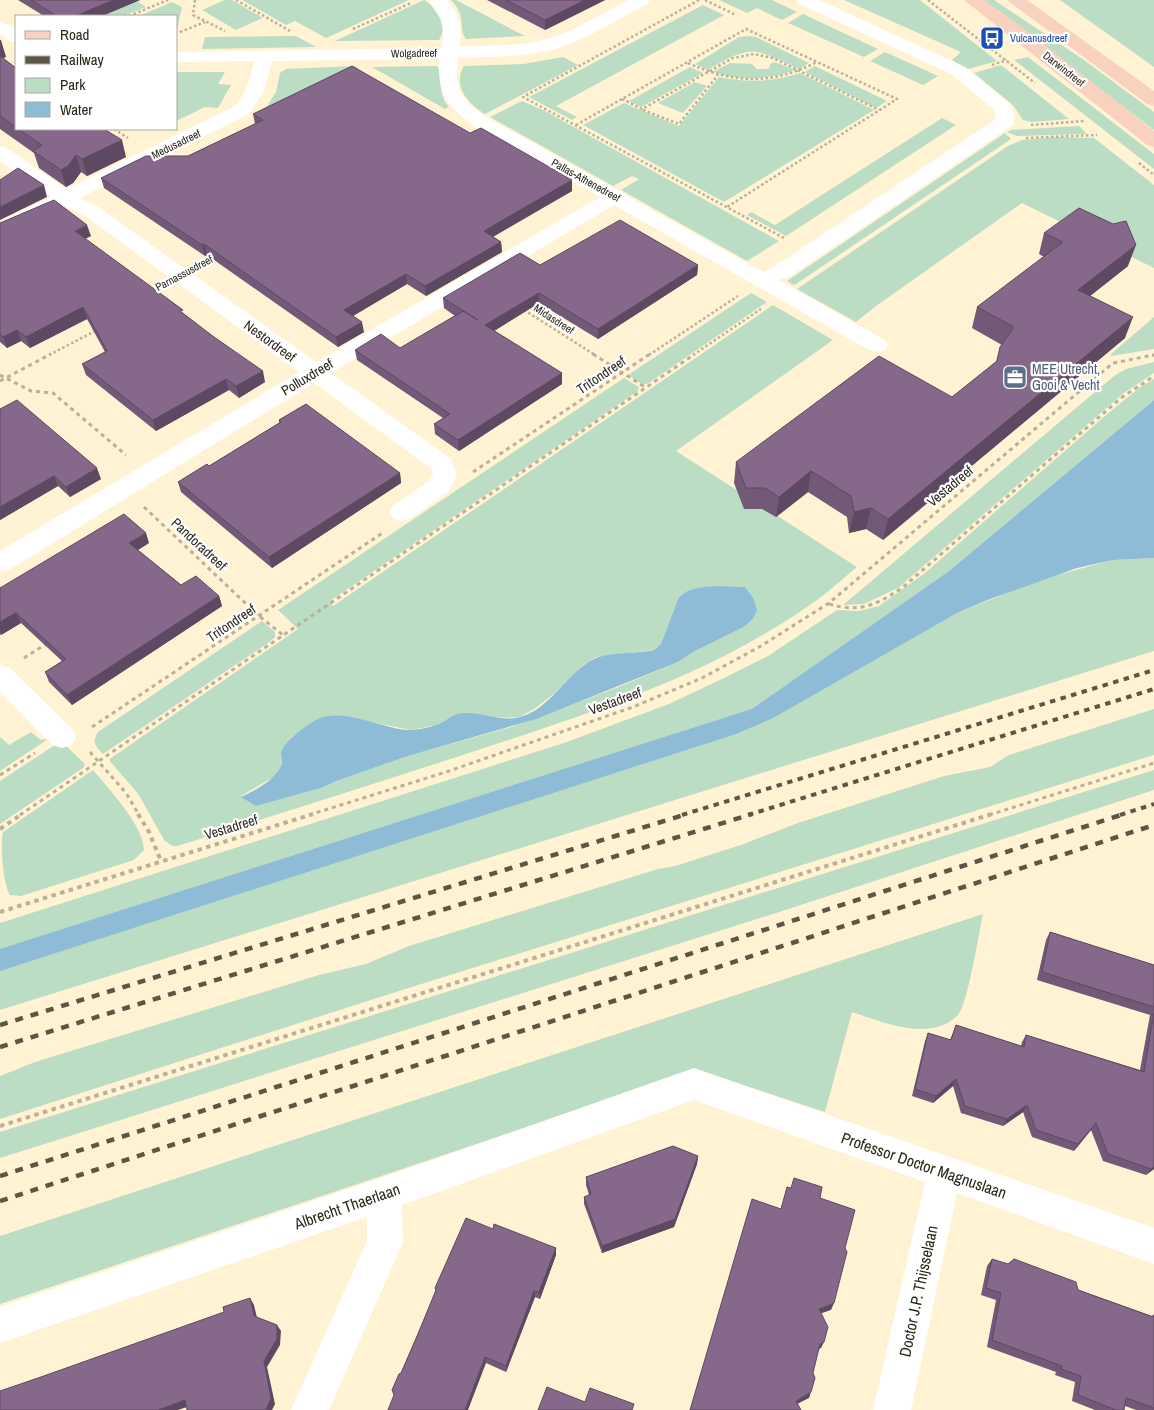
<svg xmlns="http://www.w3.org/2000/svg" width="1154" height="1410" font-family="'Archivo Narrow',sans-serif">
  <rect width="100%" height="100%" fill="#fff3d3"/>
  <path fill="#bbddc4" fill-rule="evenodd" d="M225,0h7l31,18 -27,12 -34,-20z
    M242,0h167l-83,38 -31,-17 -9,4z
    M424,0c12,7 25,26 15,40l-104,1z
    M451,0h5l69,36 -59,3c-8,-10 1,-23 -15,-39z
    M719,0h53l25,12 -15,8 -25,-12 -10,5z
    M844,0h76l77,61 -29,8 -16,-9 9,-8z
    M982,0h12l90,60 70,52v18z
    M1060,0h94v67z
    M137,1l9,6 -23,9h-22z
    M172,2l10,5 -5,23 -1,-14h-37z
    M703,5l21,10 -168,91 21,11 -5,3 -43,-23z
    M803,14l75,35 -14,8 -76,-34z
    M296,36l20,11 -114,2 3,-12z
    M749,36l7,1 53,26 -10,6c-45,-21 -47,-25 -91,1l-13,-6 44,-27z
    M885,52l53,24 -15,9 -53,-24z
    M563,57l15,8 -93,49c-17,-10 -33,-28 -21,-48l60,-2z
    M1028,57l126,97v15l-140,-109z
    M775,62l20,8c-26,10 -55,11 -82,2l17,-9 22,1 5,5h12l1,-5z
    M1001,65l68,54 -37,3 -9,-2 -10,-15 -39,-32z
    M355,66l3,2 -97,48 15,-24 4,-19 6,-4z
    M437,66c7,10 -1,26 12,41l-4,2 -73,-42z
    M815,66l72,35 -11,7 -71,-36z
    M690,67l13,6 -62,34 -12,-6z
    M176,72h49l-7,12 13,1 -13,23 -13,-1 -29,14z
    M800,73l74,37 -150,92 -141,-77 41,-22 55,23 40,-49c27,6 55,5 81,-4z
    M695,82l12,4 -24,27 -25,-10z
    M522,101l23,10 234,130 -32,20 -126,-71 18,-11 -7,-3 -19,10 -123,-69z
    M942,118l14,7 -170,111 -39,-21 4,-3 24,13z
    M1079,126l8,8 -70,2 -10,-4 4,-2z
    M1005,133l6,6 -215,145 -3,1 -6,-4z
    M1058,137l36,1 60,47v83l-132,-65 -146,103 -20,16 -59,-33 211,-143 14,-6z
    M751,293l16,9 -120,82h-5l-14,-9z
    M773,305l60,35 -157,111 181,116c-17,14 -34,30 -53,42 -101,69 -217,105 -332,143 -98,32 -196,63 -295,94h-5l-8,-6 -25,-45 -30,-35 2,-2 187,-129 -20,-19 346,-232 15,9 -1,4 -308,210 3,5zM718,586l27,1 7,33 -8,7 -51,25 -15,10 -62,26 -102,38 -106,30 -69,24 -18,8 -65,18 -15,-10 34,-20 6,-9v-15l12,-16 53,-19 65,13 26,-5 14,-8 16,-4 22,5 31,-1 14,-8 21,-16 27,-27 14,-9 58,-7 7,-6 17,-45c9,-11 26,-12 40,-13z
    M1154,317v32l-43,7v-2z
    M1154,362v11l-30,20 -226,195 -34,16 -21,1 271,-229 12,-7z
    M1154,379v21l-205,171 -195,137 80,-26 123,-69 85,-34 71,-19 41,-2v93l-1154,359v-87l564,-180 105,-39 55,-26 44,-22 69,-46 22,1 20,-5 46,-33 181,-158 33,-27z
    M262,621l13,11v5l-7,6 -165,111c-8,-8 -11,-12 -5,-22z
    M1154,709v46l-755,236 -399,128v-43l35,-14 284,-87 47,-11 43,-18 249,-77 17,-3 66,-21 57,-22 146,-47 46,-9 19,-12z
    M31,732l10,8 7,-1 -48,32v-34l9,8z
    M61,741l24,23 -2,4 -83,56v-43z
    M93,770c15,18 51,56 51,80l-10,10 -113,36 -11,-1c-7,-12 -10,-50 -7,-63z
    M1154,770v20l-381,124 -773,244v-26z
    M983,914c-4,18 -15,90 -25,101 -27,28 -76,7 -106,-3l-27,100 -128,-42 -697,234v-68z"/>
  <path fill="#8ebbd6" d="M1154,400v158l-41,2 -36,8 -87,31 -33,14 -184,105 -37,16 -736,237v-22l752,-240 197,-138z
    M718,586l27,1 8,11 4,12 -5,10 -8,7 -51,25 -15,10 -142,57 -128,37 -69,24 -18,8 -65,18 -15,-9c13,-6 32,-16 39,-29 3,-5 1,-10 1,-15 2,-11 26,-28 35,-33 26,-14 66,9 93,10 9,0 22,-3 30,-6 9,-5 17,-12 28,-11 18,0 34,9 53,4 31,-8 46,-44 74,-58 12,-7 44,-5 60,-9l7,-6 17,-45c9,-12 26,-12 40,-13z"/>
  <g fill="none" stroke-linecap="round" stroke-linejoin="round">
    <path stroke="#bbb198" stroke-width="2.5" stroke-dasharray="2.5 2.5" stroke-linecap="butt" d="M195,0l-2,15 32,16
      M236,0l54,31
      M699,0l-176,97 261,141
      M705,0l31,15
      M928,0l107,83
      M129,16l39,-16
      M353,29l58,-26
      M180,32l25,-10
      M688,63c47,21 83,22 129,-1
      M992,65l15,-5
      M622,99l20,10 91,-51 21,-4 19,4 106,52
      M643,110l36,14 39,-49
      M576,125l170,-96 151,70 -170,108
      M1031,125l53,-4
      M114,129l14,9
      M1026,138l71,-3
      M1139,163l15,12
      M524,310l71,45
      M49,355l48,-25
      M649,355l89,-59
      M693,355l68,-46
      M1152,355h2"/>
    <path stroke="#bbb198" stroke-width="3" stroke-dasharray="4 4" stroke-linecap="butt" d="M593,354l52,33
      M0,375l31,16 22,2 73,62
      M0,381l51,-27
      M473,472l177,-118
      M144,507l115,109 24,19
      M829,604c31,9 47,1 73,-16l219,-190 33,-22
      M24,658l22,-14
      M92,727l292,-195
      M90,752l36,41 13,22
      M0,775l35,-22
      M20,815l675,-461
      M309,815l137,-43 187,-65 69,-29 59,-32 68,-43 284,-240 41,-8
      M989,815l165,-52"/>
    <path stroke="#bbb198" stroke-width="4" stroke-dasharray="4.5 4.5" stroke-linecap="butt" d="M138,814l11,18 12,29
      M0,829l22,-15
      M0,912l313,-98
      M0,1126l992,-312"/>
    <path fill="#fff" fill-rule="evenodd" d="M428,0h19c13,14 15,29 13,47l65,-3 23,-5 24,-9 56,-30h22l-3,4c-29,15 -58,34 -89,44 -32,10 -67,8 -100,10l-1,22 3,12 10,13 18,13 129,72 6,2 2,3 138,77 12,-6 221,-147 -2,-9 -41,-35 -154,-71 -3,-4h23l146,67 44,36 6,13 -2,9 -222,151 -13,4 107,60 3,5 -3,5 -8,2 -8,-2 -255,-145 -283,168 120,86 6,16 -9,17 -37,26 -9,3 -9,-3 -3,-6 3,-6 37,-26 3,-5 -1,-6 -118,-86 -305,187 -9,2v-21l299,-179 -215,-157 -19,-9 -65,30v-14l51,-25 -51,-36v-15l7,2 59,41 169,-83c11,-13 16,-28 19,-45l-78,1v-10l266,-4c3,-26 0,-28 -14,-48zM440,59c-4,36 8,46 34,67l126,71 -284,165 -218,-155 -18,-9 169,-84 15,-23 8,-30z
      M0,21l16,8v13l-6,-1 -10,-7z
      M0,665l10,3 62,61 4,8 -4,8 -10,3 -10,-3 -52,-53z
      M694,1068l460,160v36l-197,-71 -46,217h-38l52,-228 -231,-82 -292,105 1,37 -74,168h-38l76,-169v-24l-367,126v-36l384,-130z"/>
    <path fill="#f8d2bf" fill-rule="evenodd" d="M964,0h20l38,27 132,104v16l-7,-2z
      M1007,0h20l127,91v15l-7,-2z"/>
    <path stroke="#5c5645" stroke-width="4" stroke-dasharray="5.5 5.5" stroke-linecap="butt" d="M682,815l472,-145
      M748,815l406,-126
      M1120,815l34,-11"/>
    <path stroke="#5c5645" stroke-width="4.5" stroke-dasharray="8 8" stroke-linecap="butt" d="M0,1025l687,-211
      M0,1047l752,-233
      M0,1176l1124,-362
      M0,1201l1154,-376"/>
  </g>
  <path fill="#725977" d="M18,0h122l-38,16h-58z
    M487,0h118l-60,30z
    M0,40l6,17 -3,1 13,10v61h88l22,28 -39,19 -6,-4 -8,11 -7,4 -27,-19 -5,-15 -34,-24z
    M253,114l217,19 102,58 -79,46 8,5 1,10 -76,44 -19,-12 -54,32 11,16 -26,15 -131,-92 -2,1 -101,-68 -3,-10 87,-22 67,-32z
    M0,223l91,13 -6,3 99,75 81,68 -26,16 -10,-8 -73,41 -70,-56 -4,-11 23,-12 -18,-33 -57,29 -9,-7 -14,7 -7,-6z
    M1044,233l84,33 -38,30 35,42 -242,202 -17,-11 -17,4 -2,-16 -39,-25 -32,25 -14,-8h-18l-10,-26 2,-21 216,-65 44,-35 4,-15 2,-2 -30,-17 5,-21 67,-50 -5,-3z
    M540,265h158l-1,10 -99,64 -59,-36 -45,28 68,53 -103,67 -24,-17 -1,-10 9,-6 -86,-58 -2,-10 45,-2 55,-32 -11,-8 -1,-10z
    M0,409l101,70 -31,18 -12,-11 -58,34z
    M279,420l121,53 1,10 -129,85 -91,-76 -3,-10 31,-16 70,-43z
    M149,543l-11,7 43,35 38,11 3,10 -150,99 -23,-23 -4,-10 17,-11 -41,-38 -20,12 -1,-1v-46z
    M1050,932l104,33v204l-8,6 -43,-14 -12,-31 -17,21 -42,-14 -9,-25 -20,14 -42,-13 -8,-27 -20,17 -21,-7 13,-55 3,-8 22,7 6,-15 65,21 1,-4 4,-7 114,35 10,-55 -113,-35 9,-40z
    M698,1156l-1,8 -23,63 -72,26 -18,-49v-7l5,-2 -3,-10v-8z
    M493,1229l63,19v7l-16,44 -5,-2 -29,75 -20,-9 -92,32 7,-22 35,-82 -1,-3z
    M992,1259l160,57 2,-2v96h-18l-11,-4 -1,4h-29l-23,-9 3,-19 -20,-7 1,-3 -69,-25 9,-47 -15,-5 6,-29z"/>
  <path fill="#5d4961" d="M114,0h26l-38,16h-27z
    M585,0h20l-60,30v-10z
    M0,40h1l5,17 -6,2z
    M122,140l4,17 -39,19 -5,-17z
    M76,155l5,17 -8,11 -7,4 -5,-17z
    M572,180v11l-87,50 -1,-10z
    M44,185l3,12 -47,23v-13z
    M87,225l4,11 -13,6 -3,-11z
    M501,242l1,10 -76,44 -1,-10z
    M204,244l3,11 -2,1 -3,-11z
    M1136,245l-8,21 -57,45 7,-21z
    M698,265l-1,10 -99,64v-10z
    M406,274l1,10 -61,36 -2,-10z
    M539,293v10l-53,33 -1,-11z
    M83,307l4,12 -57,29 -4,-11z
    M1133,317l-8,21 -242,202 5,-21z
    M362,322l2,10 -26,15 -2,-10z
    M17,330l4,11 -14,7 -4,-11z
    M263,371l2,11 -26,16 -3,-12z
    M562,373v11l-103,67 -1,-11z
    M226,379l3,11 -73,41 -3,-11z
    M97,468l4,11 -31,18 -4,-10z
    M811,471l-3,21 -32,25 3,-20z
    M400,473l1,10 -129,85 -3,-11z
    M54,476l4,10 -58,34v-13z
    M871,508l-5,21 -17,4 5,-21z
    M146,533l3,10 -16,10 -4,-10z
    M219,596l3,10 -150,99 -5,-10z
    M16,613l5,10 -20,12 -1,-3v-10z
    M956,1079l-3,7 -20,17 3,-7z
    M1027,1105l-4,7 -20,14 4,-7z
    M1096,1123l-5,7 -17,21 4,-7z
    M698,1156l-1,8 -23,63 -72,26v-7z
    M1154,1167v2l-8,6 5,-6z
    M556,1248v7l-16,44 -1,-7z
    M534,1291l1,6 -29,75v-6z
    M250,1298l4,7 4,17 -4,-6z
    M834,1303l-3,7 -15,5 3,-6z
    M277,1325l4,6 -1,14 -13,22 8,37 -3,6h-6l-2,-49z
    M824,1342l-3,6 -4,2 3,-6z
    M485,1357l1,6 -18,47h-3z
    M811,1392l-2,6 -16,8 3,-5z
    M185,1400l5,6 -12,4h-20z"/>
  <path fill="#85688a" stroke="#5d4961" d="M31,0h83l-39,16h-18z
    M506,0h79l-40,20z
    M0,56l16,12v59l-16,-11z
    M352,66l118,67 11,-5 91,52 -88,51 17,11 -76,44 -19,-12 -62,36 18,12 -26,15 -132,-93 -2,1 -101,-67 45,-22h42l75,-36 -10,-6z
    M18,129h86l18,11 -40,19 -6,-4 -8,11 -7,4 -28,-19 9,-6z
    M18,168l26,17 -44,22v-27z
    M54,200l33,25 -12,6 108,79 -3,1 34,26 49,34 -27,15 -10,-7 -73,41 -71,-56 25,-13 -24,-44 -57,30 -9,-7 -14,7 -3,-3v-111z
    M1079,208l34,16 13,-3 10,24 -58,45 55,27 -245,202 -17,-11 -17,4 -3,-16 -40,-25 -32,26 -14,-9h-19l-10,-26 143,-106 73,41 45,-36 3,-14 14,-20 -37,-20 86,-65 -19,-9z
    M620,220l78,45 -100,64 -59,-36 -54,32 77,48 -104,67 -24,-16 16,-10 -95,-64 26,-16 19,14 63,-37 15,9 -35,-22 77,-45 20,12z
    M17,400l80,68 -31,19 -12,-11 -54,31v-98z
    M306,404l94,69 -131,84 -91,-75 29,-18 2,2 72,-44 -2,-2z
    M124,514l22,19 -17,10 52,42 15,-9 23,20 -152,99 -22,-23 21,-13 -50,-46 -16,9v-34z
    M1050,932l104,33v42l-112,-35z
    M1154,1013v154l-3,2 -43,-15 -12,-31 -18,21 -42,-14 -9,-25 -20,14 -42,-13 -9,-27 -20,17 -21,-7 13,-56 23,7 5,-15 68,22 2,-12 118,37z
    M673,1146l25,10 -23,63 -73,27 -18,-49 7,-3 -5,-17z
    M794,1178l28,9 -2,11 35,12 -10,38 2,4 -13,51 -15,6 9,18 -4,15 -4,2 -7,29 2,5 -4,14 -15,9 5,9h-111l62,-211 29,10 6,-22 4,1z
    M466,1218l27,11 1,-5 62,24 -17,44 -5,-1 -28,75 -21,-9 -20,53h-77l6,-15 -2,-5 7,-16 2,-1 17,-39 18,-44 -1,-2z
    M992,1259l16,5 6,-5 62,23 2,8 75,27 1,-2v93l-28,-10 -2,12h-8l-38,-15 3,-19 -20,-7 1,-3 -70,-26 9,-47 -15,-5z
    M250,1298l4,18 23,9v14l-13,22 7,37 -5,12h-79l-2,-10 -27,10h-158v-19l38,-13 186,-66 -1,-5z
    M547,1387l38,15 5,-14 44,16 -2,6h-94z"/>
  <defs>
    <g id="bus-square" transform="scale(1.25)"><rect x="-9" y="-9" width="18" height="18" rx="4" fill="#1a4fb4" stroke="#fff"/><path d="M-5-6H5V4H4V6H2V4H-2V6H-4V4H-5ZM-3.5-4V0h7V-4ZM-3.5 1.2v1.5H-2V1.2ZM2 1.2v1.5H3.5V1.2Z" fill="#fff"/></g>
    <g id="office-square" transform="scale(1.25)"><rect x="-9" y="-9" width="18" height="18" rx="4" fill="#5c6f8a" stroke="#fff"/><path d="M-6-3h4V-5.5h4V-3h4V5H-6ZM-1-4.5V-3h2v-1.5ZM-6 0V1H6V0Z" fill="#fff"/></g>
  </defs>
  <g fill-rule="evenodd">
    <use href="#bus-square" x="992" y="38"/>
    <use href="#office-square" x="1015" y="377"/>
  </g>
  <g text-anchor="middle" stroke-width="4.5" stroke-linejoin="round" paint-order="stroke">
    <g font-size="11" fill="#164399" stroke="#fff" text-anchor="start">
      <text x="1010" y="42">Vulcanusdreef</text>
    </g>
    <g font-size="11" fill="#2b271b" stroke="#fff">
      <text transform="translate(414 53) rotate(-1)" y="4">Wolgadreef</text>
      <text transform="translate(1064 69) rotate(38)" y="4">Darwindreef</text>
      <text transform="translate(176 144) rotate(-26)" y="4">Medusadreef</text>
      <text transform="translate(586 180) rotate(29)" y="4">Pallas-Athenedreef</text>
      <text transform="translate(184 273) rotate(-28)" y="4">Parnassusdreef</text>
      <text transform="translate(554 319) rotate(33)" y="4">Midasdreef</text>
    </g>
    <g font-size="14" fill="#2b271b" stroke="#fff">
      <text transform="translate(270 341) rotate(36)" y="5">Nestordreef</text>
      <text transform="translate(601 375) rotate(-34)" y="5">Tritondreef</text>
      <text transform="translate(307 377) rotate(-31)" y="5">Polluxdreef</text>
      <text transform="translate(950 486) rotate(-40)" y="5">Vestadreef</text>
      <text transform="translate(199 544) rotate(43)" y="5">Pandoradreef</text>
      <text transform="translate(231 623) rotate(-34)" y="5">Tritondreef</text>
      <text transform="translate(615 701) rotate(-20)" y="5">Vestadreef</text>
      <text transform="translate(231 827) rotate(-17)" y="5">Vestadreef</text>
    </g>
    <g font-size="14" fill="#4e5e75" stroke="#fff" text-anchor="start">
      <text x="1032" y="374">MEE Utrecht,<tspan x="1032" dy="16">Gooi &amp; Vecht</tspan></text>
    </g>
    <g font-size="16" fill="#2b271b" stroke="#fff">
      <text transform="translate(924 1165) rotate(19)" y="6">Professor Doctor Magnuslaan</text>
      <text transform="translate(347 1206) rotate(-19)" y="6">Albrecht Thaerlaan</text>
      <text transform="translate(918 1291) rotate(-78)" y="6">Doctor J.P. Thijsselaan</text>
    </g>
  </g>
  <rect x="15" y="15" width="162" height="115" fill="#ffffff" stroke="#aaa9a4"/>
  <rect x="25" y="31" width="25" height="8" fill="#f8d2bf" stroke="#aaa9a4"/>
  <text x="60" y="40" font-size="15" fill="#2b271b">Road</text>
  <rect x="25" y="56" width="25" height="8" fill="#5c5645" stroke="#aaa9a4"/>
  <text x="60" y="65" font-size="15" fill="#2b271b">Railway</text>
  <rect x="25" y="78" width="25" height="15" fill="#bbddc4" stroke="#aaa9a4"/>
  <text x="60" y="90" font-size="15" fill="#2b271b">Park</text>
  <rect x="25" y="102" width="25" height="15" fill="#8ebbd6" stroke="#aaa9a4"/>
  <text x="60" y="115" font-size="15" fill="#2b271b">Water</text>
</svg>
